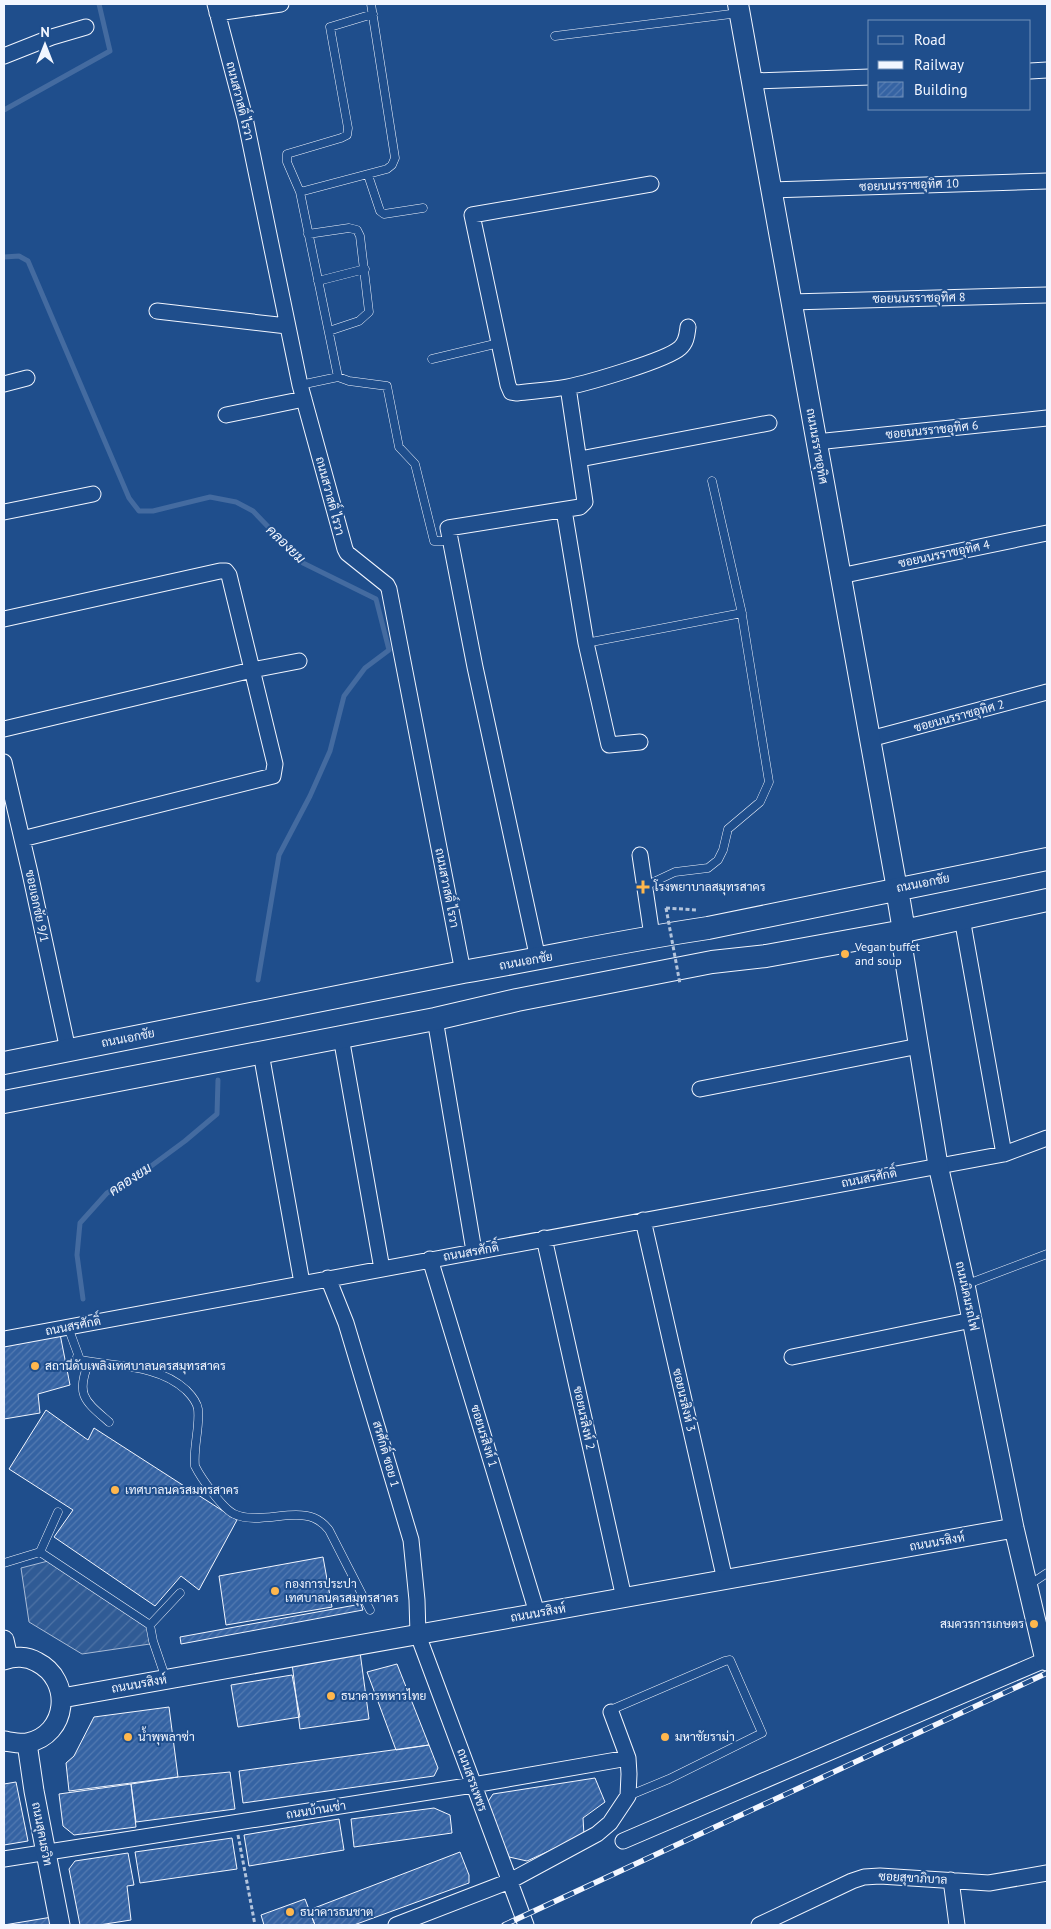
<svg xmlns="http://www.w3.org/2000/svg" width="1051" height="1929" font-family="'PT Sans',Sarabun,sans-serif">
  <defs>
    <pattern id="garden-furrows" width="10" height="10" patternUnits="userSpaceOnUse" patternTransform="scale(1.25)"><rect width="10" height="10" fill="#305b95"/><path d="M-1 1l2-2M0 10L10 0M9 11l2-2" fill="none" stroke="#4e73a5"/></pattern>
    <pattern id="building-hatch" width="6" height="6" patternUnits="userSpaceOnUse" patternTransform="scale(1.25)"><rect width="6" height="6" fill="#3563a3"/><path d="M-1 1l2-2M0 6l6-6M5 7l2-2" fill="none" stroke="#537ab1"/></pattern>
  </defs>
  <rect width="100%" height="100%" fill="#1f4e8c"/>
  <path fill="url(#garden-furrows)" stroke="#a8bbd7" d="M48,1561l99,64 3,19 -68,10 -53,-32 -8,-54z"/>
  <g fill="none" stroke-linecap="round" stroke-linejoin="round">
    <path stroke="#446ba0" stroke-width="5" d="M4,110l106,-59 -11,-47
      M4,257l15,-1 9,5 101,237 10,13h14l57,-14 26,5 17,9 50,52 73,36 13,51 -24,18 -21,28 -14,55 -20,45 -31,59 -21,125
      M83,1299l-6,-44 3,-32 27,-30 32,-18 46,-34 32,-27 1,-34"/>
  </g>
  <path fill="url(#building-hatch)" stroke="#f2f6ff" d="M60,1334l10,51 -32,9 2,19 -36,6v-73z
    M46,1410l42,30 6,-12 143,92 -38,70 -18,-14 -26,30 -101,-69 19,-27 -64,-41z
    M323,1557l9,50 -106,18 -7,-49z
    M361,1604l2,6 -182,34 -1,-7z
    M360,1652l9,67 -69,10 -8,-66z
    M397,1664l32,81 -33,5 -29,-78z
    M292,1675l8,42 -62,10 -7,-42z
    M169,1707l9,70 -109,14 -3,-28 8,-7 20,-39z
    M429,1745l9,23 -4,8 -191,27 -4,-32z
    M230,1772l5,37 -99,13 -5,-38 47,-7z
    M595,1778l10,24 -22,16 1,17 -57,26 -18,-4 -22,-54 6,-9z
    M16,1782l12,59 -24,4v-61z
    M131,1784l5,43 -62,8 -11,-9 -4,-32z
    M434,1808l16,7 2,18 -98,14 -3,-28z
    M339,1819l5,31 -95,16 -5,-31z
    M232,1838l5,31 -97,14 -5,-31z
    M460,1852l9,23v8l-115,42h-39l-6,-15z
    M128,1853l6,32 -7,1 4,34 -32,5h-19l-11,-56 6,-8z
    M305,1899l10,26h-51l-3,-10z
    M52,1917l2,8h-50z"/>
  <g fill="none" stroke-linecap="round" stroke-linejoin="round">
    <g stroke="#f2f6ff" stroke-width="9">
      <path id="service" d="M555,36l184,-23
        M368,175l12,36 4,3 39,-6
        M300,192l-13,-30v-8l54,-16 6,-3 1,-7 -18,-101 43,-13
        M308,234l41,-6 8,2 3,6 9,76 -10,9 -30,10
        M318,281l47,-12
        M432,359l67,-16
        M338,377l11,4 38,5 12,61 16,17 19,77h17
        M300,385l38,-8 -38,-185 87,-23 5,-4 3,-7 -24,-154
        M586,643l156,-30
        M645,886l30,-14 33,-4 10,-8 5,-10 5,-21 32,-27 9,-20 -28,-173 -29,-128
        M965,1285l82,-31
        M68,1327l11,30h-2l4,3c35,7 77,4 105,30 5,5 11,12 12,19 2,19 -5,38 -3,57 6,12 27,42 39,48 24,11 57,-5 80,4 7,3 11,7 15,12l41,80
        M89,1362c-14,33 -4,39 20,60
        M58,1512l-18,40 110,73 30,-32
        M4,1563l36,-11
        M1029,1585l18,-12
        M150,1625l3,16 13,38
        M611,1712l2,-3 112,-48 5,-1 32,73 -93,46 -41,17"/>
    </g>
    <g stroke="#f2f6ff" stroke-width="17">
      <path id="minor" d="M215,4l30,114 55,267 45,164 2,4 40,32 2,4 74,383
        M217,13l64,-9
        M4,56l48,-19 34,-10
        M1030,71l17,-1
        M752,81l118,-4
        M651,184l-179,31 36,170 3,7 6,1c17,-2 34,-3 50,-6 21,-4 100,-27 113,-39 7,-6 7,-14 8,-21
        M771,190l276,-9
        M791,302l256,-7
        M157,311l130,15
        M4,384l23,-6
        M226,415l78,-16
        M816,442l231,-24
        M580,459l189,-36
        M564,510l22,133 23,102 31,-3
        M4,512l89,-18
        M840,576l207,-43
        M4,619l216,-48h6l3,4 46,189 -2,12 -251,63
        M4,729l248,-59 47,-9
        M870,739l177,-47
        M4,762l26,111 38,177
        M640,855l12,81
        M962,918l42,236
        M538,959l-63,-292 -27,-139 132,-21 5,-5 -17,-115
        M435,1019l39,232
        M341,1037l41,232
        M261,1053l41,230
        M700,1089l219,-43
        M643,1220l82,360
        M544,1238l80,360
        M430,1259l107,354
        M328,1278l18,45 65,217 6,60 1,35 108,290
        M4,1339l1000,-185 43,-16
        M792,1357l180,-37
        M623,1841l422,-181
        M4,1859l469,-74 155,-27
        M951,1880l6,45
        M396,1925l114,-44 87,-47 13,-11 18,-27 1,-22 -1,-16 -17,-46
        M759,1925l93,-44 12,-4 16,-1 109,7 58,-10"/>
    </g>
    <g stroke="#f2f6ff" stroke-width="21">
      <path id="tertiary" d="M904,931l-2,13 36,221 27,120 49,243 31,132 2,1
        M4,1640l4,18
        M4,1660c10,-4 23,-4 33,2 36,18 31,73 -10,81 -8,1 -16,-1 -23,-2
        M62,1698l952,-170
        M27,1743l7,48 26,134"/>
    </g>
    <g stroke="#f2f6ff" stroke-width="22">
      <path id="secondary" d="M738,4l159,885"/>
    </g>
    <g stroke="#f2f6ff" stroke-width="24">
      <path id="primary" d="M897,889l7,42
        M4,1063l459,-91c82,-14 163,-32 245,-44l339,-69
        M4,1102l431,-83 82,-19 195,-38 54,-6 138,-25 143,-31"/>
    </g>
    <path stroke="#b3c4dc" stroke-width="3" stroke-dasharray="4 2.5" stroke-linecap="butt" d="M666,908l31,2
      M238,1835l17,90"/>
    <use href="#service" stroke="#1f4e8c" stroke-width="8"/>
    <use href="#minor" stroke="#1f4e8c" stroke-width="15"/>
    <use href="#tertiary" stroke="#1f4e8c" stroke-width="19"/>
    <use href="#secondary" stroke="#1f4e8c" stroke-width="20"/>
    <use href="#primary" stroke="#1f4e8c" stroke-width="22"/>
    <g stroke="#f2f6ff" stroke-width="5.5">
      <path id="rail" d="M504,1925l543,-252"/>
    </g>
    <use href="#rail" stroke="#1f4e8c" stroke-width="4" stroke-dasharray="11" stroke-linecap="butt"/>
    <path stroke="#b3c4dc" stroke-width="3" stroke-dasharray="4 2.5" stroke-linecap="butt" d="M666,908l14,76"/>
  </g>
  <g fill="#ffb74d" stroke="#1f4e8c" stroke-width="2">
    <path d="M640.5 879.5h5v5h5v5h-5v5h-5v-5h-5v-5h5z"/>
    <circle cx="845" cy="954" r="5"/>
    <circle cx="35" cy="1366" r="5"/>
    <circle cx="115" cy="1490" r="5"/>
    <circle cx="275" cy="1591" r="5"/>
    <circle cx="1034" cy="1624" r="5"/>
    <circle cx="331" cy="1696" r="5"/>
    <circle cx="128" cy="1737" r="5"/>
    <circle cx="665" cy="1737" r="5"/>
    <circle cx="290" cy="1912" r="5"/>
  </g>
  <g text-anchor="middle" stroke-width="4" stroke-linejoin="round" paint-order="stroke">
    <g font-size="12" fill="#f2f6ff" stroke="#1f4e8c">
      <text transform="translate(240 101) rotate(76)" y="4">ถนนสวาสดิ์ ไรวา</text>
      <text transform="translate(909 185) rotate(-2)" y="4">ซอยนนรราชอุทิศ 10</text>
      <text transform="translate(919 298) rotate(-1)" y="4">ซอยนนรราชอุทิศ 8</text>
      <text transform="translate(932 430) rotate(-6)" y="4">ซอยนนรราชอุทิศ 6</text>
      <text transform="translate(817 446) rotate(80)" y="4">ถนนนรราชอุทิศ</text>
      <text transform="translate(330 496) rotate(75)" y="4">ถนนสวาสดิ์ ไรวา</text>
      <text transform="translate(944 554) rotate(-12)" y="4">ซอยนนรราชอุทิศ 4</text>
      <text transform="translate(959 716) rotate(-15)" y="4">ซอยนนรราชอุทิศ 2</text>
      <text transform="translate(923 883) rotate(-11)" y="4">ถนนเอกชัย</text>
      <text transform="translate(447 888) rotate(79)" y="4">ถนนสวาสดิ์ ไรวา</text>
      <text transform="translate(37 906) rotate(78)" y="4">ซอยเอกชัย 9/1</text>
      <text transform="translate(526 961) rotate(-10)" y="4">ถนนเอกชัย</text>
      <text transform="translate(128 1038) rotate(-11)" y="4">ถนนเอกชัย</text>
      <text transform="translate(869 1178) rotate(-11)" y="4">ถนนสรศักดิ์</text>
      <text transform="translate(471 1252) rotate(-10)" y="4">ถนนสรศักดิ์</text>
      <text transform="translate(967 1296) rotate(78)" y="4">ถนนนิคมรถไฟ</text>
      <text transform="translate(73 1326) rotate(-11)" y="4">ถนนสรศักดิ์</text>
      <text transform="translate(684 1400) rotate(77)" y="4">ซอยนรสิงห์ 3</text>
      <text transform="translate(584 1418) rotate(78)" y="4">ซอยนรสิงห์ 2</text>
      <text transform="translate(484 1436) rotate(73)" y="4">ซอยนรสิงห์ 1</text>
      <text transform="translate(386 1454) rotate(74)" y="4">สรศักดิ์ ซอย 1</text>
      <text transform="translate(937 1542) rotate(-10)" y="4">ถนนนรสิงห์</text>
      <text transform="translate(538 1613) rotate(-10)" y="4">ถนนนรสิงห์</text>
      <text transform="translate(139 1684) rotate(-10)" y="4">ถนนนรสิงห์</text>
      <text transform="translate(472 1780) rotate(70)" y="4">ถนนสรรเพชร</text>
      <text transform="translate(316 1810) rotate(-9)" y="4">ถนนบ้านเช่า</text>
      <text transform="translate(42 1834) rotate(79)" y="4">ถนนสุคนธวิท</text>
      <text transform="translate(913 1878) rotate(3)" y="4">ซอยสุขาภิบาล</text>
    </g>
    <g font-size="12" fill="#f2f6ff" stroke="#1f4e8c" text-anchor="start">
      <text x="654" y="891">โรงพยาบาลสมุทรสาคร</text>
      <text x="855" y="951">Vegan buffet<tspan x="855" dy="14">and soup</tspan></text>
      <text x="45" y="1370">สถานีดับเพลิงเทศบาลนครสมุทรสาคร</text>
      <text x="125" y="1494">เทศบาลนครสมทรสาคร</text>
      <text x="285" y="1588">กองการประปา<tspan x="285" dy="14">เทศบาลนครสมุทรสาคร</tspan></text>
      <text x="1024" y="1628" text-anchor="end">สมควรการเกษตร</text>
      <text x="341" y="1700">ธนาคารทหารไทย</text>
      <text x="138" y="1741">น้ำพุพลาซ่า</text>
      <text x="675" y="1741">มหาชัยราม่า</text>
      <text x="300" y="1916">ธนาคารธนชาต</text>
    </g>
    <g font-size="14" font-style="italic" fill="#f2f6ff" stroke="#1f4e8c">
      <text transform="translate(286 544) rotate(44)" y="5">คลองยม</text>
      <text transform="translate(130 1179) rotate(-33)" y="5">คลองยม</text>
    </g>
  </g>
  <rect width="1051" height="1929" fill="none" stroke="#f2f6ff" stroke-width="10"/>
  <rect x="868" y="20" width="162" height="90" fill="#1f4e8c" stroke="#7391ba"/>
  <rect x="878" y="36" width="25" height="8" fill="#1f4e8c" stroke="#7391ba"/>
  <text x="914" y="45" font-size="15" fill="#f2f6ff">Road</text>
  <rect x="878" y="61" width="25" height="8" fill="#f2f6ff" stroke="#7391ba"/>
  <text x="914" y="70" font-size="15" fill="#f2f6ff">Railway</text>
  <rect x="878" y="82" width="25" height="15" fill="url(#building-hatch)" stroke="#7391ba"/>
  <text x="914" y="95" font-size="15" fill="#f2f6ff">Building</text>
  <g transform="translate(45 45)" stroke="#1f4e8c" stroke-width="4" paint-order="stroke">
  <path d="M0-4L9 19L0 12L-9 19Z" fill="#f2f6ff"/>
  <text y="-8" font-size="14" font-weight="bold" text-anchor="middle" fill="#f2f6ff">N</text>
  </g>
</svg>
